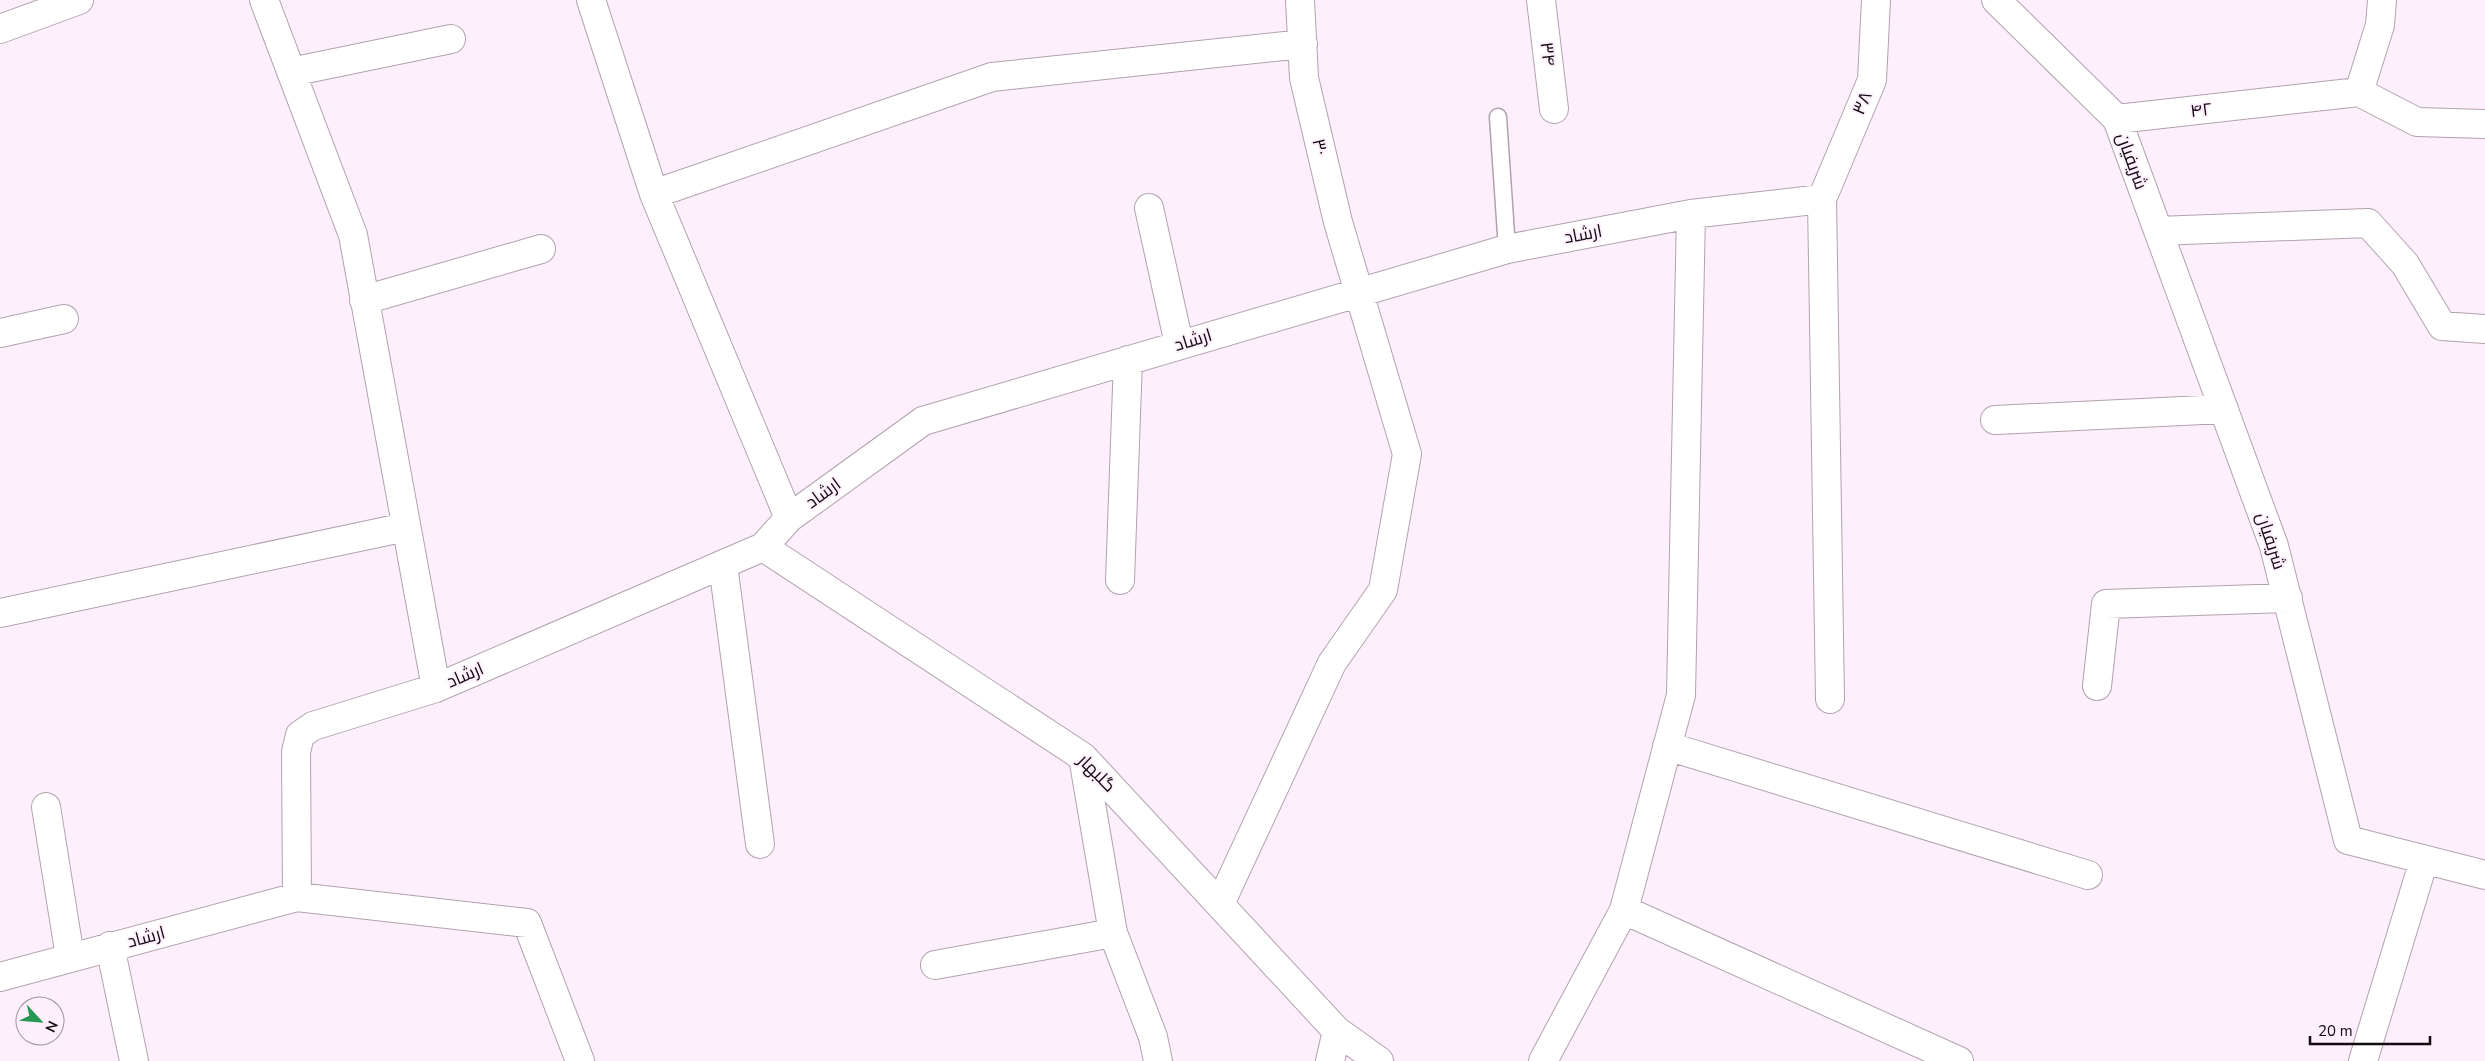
<svg xmlns="http://www.w3.org/2000/svg" width="2485" height="1061" font-family="'Nunito Sans',Cairo,sans-serif">
  <rect width="100%" height="100%" fill="#fdeffb"/>
  <g fill="none" stroke-linecap="round" stroke-linejoin="round">
    <g stroke="#b2a2af" stroke-width="19">
      <path id="lane" d="M1498,117l9,132"/>
    </g>
    <g stroke="#b2a2af" stroke-width="30">
      <path id="street" d="M264,0l89,235 83,453
        M591,0l63,194
        M1541,0l13,109
        M1996,0l121,119 157,427 74,294 137,35
        M0,29l79,-29
        M291,72l160,-33
        M2359,92l58,30 68,2
        M2117,119l242,-27 21,-67 2,-25
        M1149,208l30,136
        M1691,214l-10,481 -57,215 335,151
        M2158,231l210,-8 37,41 37,62 43,3
        M364,300l177,-51
        M0,333l64,-14
        M1995,420l229,-11
        M789,518l-135,-324 338,-117 311,-33
        M763,547l320,210 254,274 42,30
        M723,565l37,279
        M1120,580l8,-220
        M0,613l406,-86
        M2097,686l9,-82 182,-6
        M1830,699l-8,-500 50,-119 4,-80
        M1667,746l421,129
        M1083,757l30,176 40,104 5,24
        M46,807l24,150
        M297,897l230,26 53,138
        M1220,904l112,-241 51,-73 24,-136 -69,-232 -34,-144 -4,-78
        M110,946l24,115
        M935,965l178,-32
        M0,977l297,-80 -1,-145 4,-17 13,-9 123,-38 327,-141 26,-29 134,-97 584,-172 184,-35 131,-15
        M1330,1061l7,-30
        M1543,1061l81,-151
        M2363,1061l61,-201"/>
    </g>
    <use href="#lane" stroke="#fff" stroke-width="16"/>
    <use href="#street" stroke="#fff" stroke-width="28"/>
  </g>
  <g text-anchor="middle" stroke-width="4" stroke-linejoin="round" paint-order="stroke">
    <g font-size="18" fill="#120c11" stroke="#fdeffb">
      <text transform="translate(1548 54) rotate(83)" y="6">۳۴</text>
      <text transform="translate(1862 103) rotate(-67)" y="6">۳۸</text>
      <text transform="translate(2201 110) rotate(-7)" y="6">۴۲</text>
      <text transform="translate(1320 147) rotate(77)" y="6">۳۰</text>
      <text transform="translate(2132 161) rotate(70)" y="6">شریفیان</text>
      <text transform="translate(1583 234) rotate(-11)" y="6">ارشاد</text>
      <text transform="translate(1193 340) rotate(-17)" y="6">ارشاد</text>
      <text transform="translate(823 493) rotate(-36)" y="6">ارشاد</text>
      <text transform="translate(2271 541) rotate(72)" y="6">شریفیان</text>
      <text transform="translate(465 675) rotate(-23)" y="6">ارشاد</text>
      <text transform="translate(1097 773) rotate(45)" y="6">گلبهار</text>
      <text transform="translate(146 937) rotate(-15)" y="6">ارشاد</text>
    </g>
  </g>
  <g transform="translate(40 1021) rotate(116)"><circle r="24" fill="#fdeffb" stroke="#9f949d"/>
  <path d="M0-4L9 19L0 12L-9 19Z" fill="#249752"/>
  <text y="-8" font-size="14" font-weight="bold" text-anchor="middle" fill="#120c11">N</text>
  </g>
  <path d="M2310 1036v8h120v-8" fill="none" stroke="#120c11" stroke-width="2.5"/>
  <text x="2318" y="1036" font-size="15" fill="#120c11" stroke="#fdeffb" stroke-width="4" paint-order="stroke">20 m</text>
</svg>
